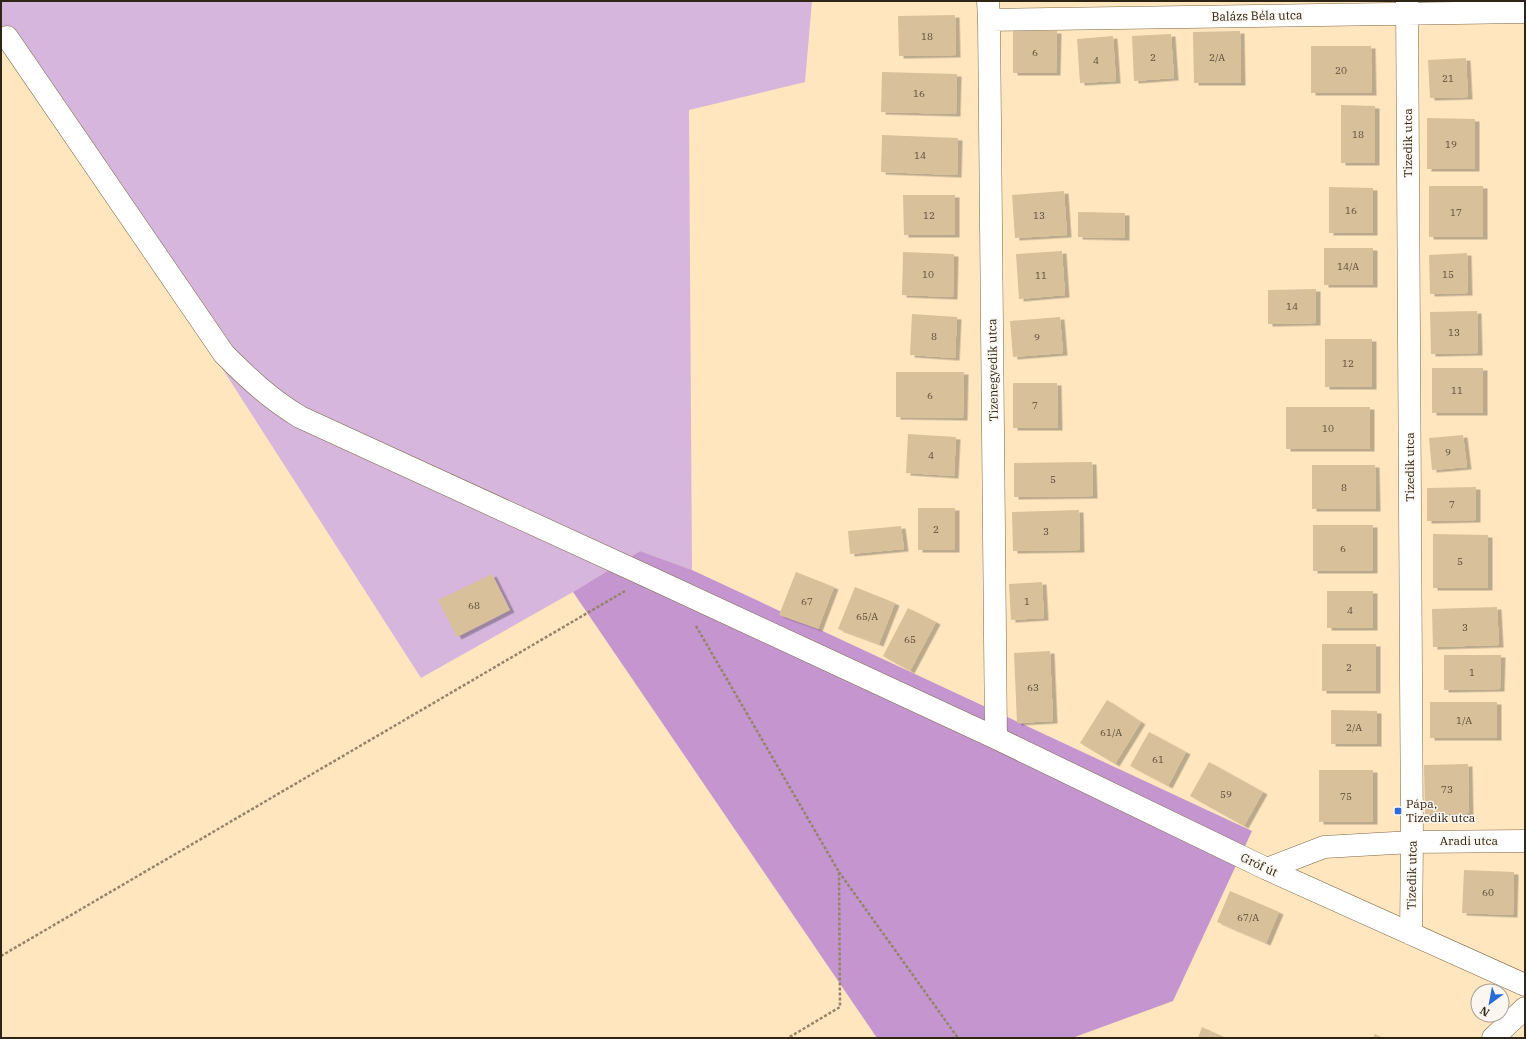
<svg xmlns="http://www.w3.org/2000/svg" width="1526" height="1039" font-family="'IBM Plex Serif',serif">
  <defs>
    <filter id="shadow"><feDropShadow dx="4.5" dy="2.5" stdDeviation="0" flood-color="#0004"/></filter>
  </defs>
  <rect width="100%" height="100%" fill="#ffe6bf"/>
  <path fill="#d6b6dd" d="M1,1h811l-7,81 -116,28 3,460 -52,-19 -67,41 -152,86 -420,-654z"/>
  <path fill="#c495cf" d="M640,551l52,19 560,261 -79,170 -101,37h-195l-304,-446z"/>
  <path fill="#d8c09a" filter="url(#shadow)" d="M955,15l1,40 -57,1 -1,-40z
    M1013,31h44l-1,42h-43z
    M1240,31l1,52h-47l-1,-51z
    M1171,34l3,44 -40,3 -2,-45z
    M1113,36l3,45 -36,2 -3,-44z
    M1311,46h60l1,47h-61z
    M1466,58l2,39 -38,1 -2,-38z
    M882,72l75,2 -1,40 -75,-2z
    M1341,105l34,1v57h-34z
    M1427,118l48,1v50h-48z
    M882,135l76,3 -1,37 -76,-3z
    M1429,186h54v51h-54z
    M1329,187l44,1v45h-44z
    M1064,191l3,44 -52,3 -3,-43z
    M903,195h52v40h-51z
    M1078,212l47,1v25l-47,-1z
    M1324,248h49v37h-49z
    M1062,251l3,44 -46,4 -3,-45z
    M903,252l51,2 -1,43 -51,-2z
    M1467,253l1,40 -38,1 -1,-39z
    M1316,289v34l-48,1v-34z
    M1477,311l1,42 -47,1 -1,-42z
    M912,314l45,3 -2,41 -45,-3z
    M1060,317l3,36 -50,4 -3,-36z
    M1325,339h47v48h-47z
    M1432,368h51v45h-51z
    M896,372h68l-1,46 -67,-1z
    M1013,383h44l1,45h-45z
    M1286,407h84v42h-84z
    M908,434l48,3 -2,39 -48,-3z
    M1463,435l4,32 -35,3 -3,-32z
    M1092,462l1,34 -79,1v-34z
    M1312,465h63l1,44h-64z
    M1476,487v33l-49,1v-33z
    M918,508h37v42h-37z
    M1079,510l1,40 -67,1 -1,-39z
    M1313,525h60v46h-60z
    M901,526l3,23 -54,5 -2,-23z
    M1433,534l55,1v53h-55z
    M796,572l38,15 -16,42 -39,-14z
    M492,574l18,36 -53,27 -19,-37z
    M1042,582l2,36 -33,2 -2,-36z
    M855,587l40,16 -16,41 -41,-15z
    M1327,591h46v37h-46z
    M1497,607l2,38 -66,2 -1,-38z
    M908,608l28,14 -26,49 -27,-15z
    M1322,644h54v47h-54z
    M1050,651l3,70 -36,2 -3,-70z
    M1444,655h57l-1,34 -56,1z
    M1107,700l34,22 -26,42 -35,-21z
    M1430,702h67v36h-67z
    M1331,710l46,1v33h-46z
    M1149,732l37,20 -18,34 -38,-20z
    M1209,762l54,30 -19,34 -54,-30z
    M1468,764l1,49 -44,1 -1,-49z
    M1319,770h54v52h-54z
    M1464,870l50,2 -1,43 -51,-2z
    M1230,891l49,21 -13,31 -49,-21z
    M1202,1027l24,11h-28z
    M1375,1034l8,4h-10z"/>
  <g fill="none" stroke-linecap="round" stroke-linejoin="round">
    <g stroke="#7c6743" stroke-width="23">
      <path id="minor" d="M988,1l1,19 7,718
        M1407,1l5,841 -1,92
        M989,20l536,-8
        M7,37l217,317c25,25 45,44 76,63l349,160 347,161 271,131 258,116
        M1267,869l57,-22 88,-5 113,-1
        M1493,1038l32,-30"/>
    </g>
    <path stroke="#958469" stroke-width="2.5" stroke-dasharray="3 2" stroke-linecap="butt" d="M696,626l143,246 1,135 -52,31
      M839,872l119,166
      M1,956l624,-365"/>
    <use href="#minor" stroke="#fff" stroke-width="22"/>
  </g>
  <rect fill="#296cd9" stroke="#fbf6ef" stroke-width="1.5" x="1394" y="807" width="8" height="8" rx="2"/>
  <g text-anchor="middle" stroke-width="3" stroke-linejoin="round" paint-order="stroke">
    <g font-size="10" fill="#584c37">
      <text x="927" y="40">18</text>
      <text x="1035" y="56">6</text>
      <text x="1153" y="61">2</text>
      <text x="1217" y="61">2/A</text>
      <text x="1096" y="64">4</text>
      <text x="1341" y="74">20</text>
      <text x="1448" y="82">21</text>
      <text x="919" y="97">16</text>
      <text x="1358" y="138">18</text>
      <text x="1451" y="148">19</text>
      <text x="920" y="159">14</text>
      <text x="1351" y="214">16</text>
      <text x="1456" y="216">17</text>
      <text x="929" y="219">12</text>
      <text x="1039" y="219">13</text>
      <text x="1348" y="270">14/A</text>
      <text x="928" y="278">10</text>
      <text x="1448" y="278">15</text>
      <text x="1041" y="279">11</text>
      <text x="1292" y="310">14</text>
      <text x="1454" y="336">13</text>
      <text x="934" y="340">8</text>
      <text x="1037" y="341">9</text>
      <text x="1348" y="367">12</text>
      <text x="1457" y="394">11</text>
      <text x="930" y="399">6</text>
      <text x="1035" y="409">7</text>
      <text x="1328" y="432">10</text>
      <text x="1448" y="456">9</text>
      <text x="931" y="459">4</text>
      <text x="1053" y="483">5</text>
      <text x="1344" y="491">8</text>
      <text x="1452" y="508">7</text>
      <text x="936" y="533">2</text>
      <text x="1046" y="535">3</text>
      <text x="1343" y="552">6</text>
      <text x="1460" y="565">5</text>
      <text x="807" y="605">67</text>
      <text x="1027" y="605">1</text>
      <text x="474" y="609">68</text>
      <text x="1350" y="614">4</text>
      <text x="867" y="620">65/A</text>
      <text x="1465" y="631">3</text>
      <text x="910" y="643">65</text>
      <text x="1349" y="671">2</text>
      <text x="1472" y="676">1</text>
      <text x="1033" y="691">63</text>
      <text x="1464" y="724">1/A</text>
      <text x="1354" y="731">2/A</text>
      <text x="1111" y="736">61/A</text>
      <text x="1158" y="763">61</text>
      <text x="1447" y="793">73</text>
      <text x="1226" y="798">59</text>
      <text x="1346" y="800">75</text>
      <text x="1488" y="896">60</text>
      <text x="1248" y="921">67/A</text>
    </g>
    <g font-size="12" fill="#2e2516" stroke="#fbf6ef">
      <text transform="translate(1257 16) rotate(-1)" y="4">Balázs Béla utca</text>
      <text transform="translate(1408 143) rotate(-90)" y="4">Tizedik utca</text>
      <text transform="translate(993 370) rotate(-91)" y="4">Tizenegyedik utca</text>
      <text transform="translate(1410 467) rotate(-90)" y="4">Tizedik utca</text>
      <text x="1469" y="845">Aradi utca</text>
      <text transform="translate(1259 865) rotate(25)" y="4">Gróf út</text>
      <text transform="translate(1412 875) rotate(-89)" y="4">Tizedik utca</text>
    </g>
    <g font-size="12" fill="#2e2516" stroke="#fbf6ef" text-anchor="start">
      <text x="1406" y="808">Pápa,<tspan x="1406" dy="14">Tizedik utca</tspan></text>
    </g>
  </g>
  <rect width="1526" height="1039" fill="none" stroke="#2e2516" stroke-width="4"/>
  <g transform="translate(1490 1003) rotate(212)"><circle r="19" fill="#fbf6ef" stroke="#a9a298"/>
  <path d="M0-3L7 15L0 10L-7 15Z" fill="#296cd9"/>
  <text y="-6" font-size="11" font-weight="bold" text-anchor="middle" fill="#2e2516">N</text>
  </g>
</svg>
